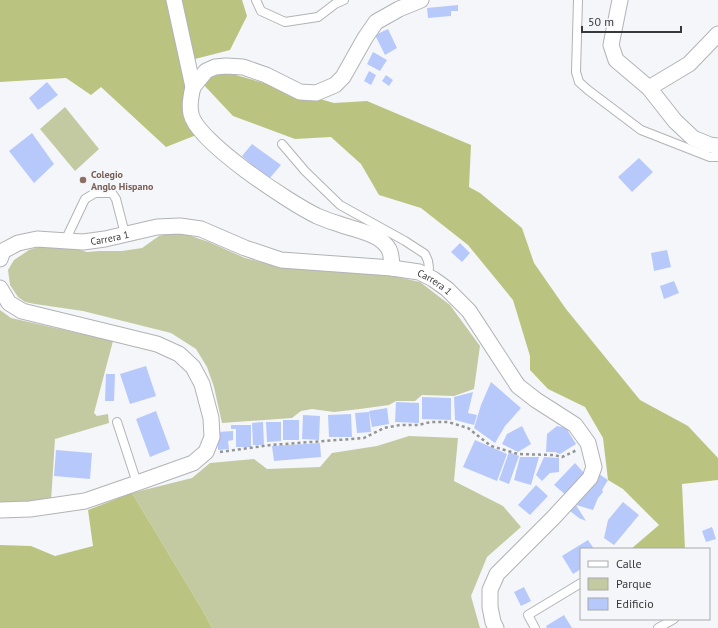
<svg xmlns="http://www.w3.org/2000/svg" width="718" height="628" font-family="'PT Sans',sans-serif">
  <rect width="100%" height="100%" fill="#f5f6f9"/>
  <path fill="#c3caa2" d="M65,107l34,42 -24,22 -35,-42z
    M171,233l14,1 24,8 36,16 35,9 113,9 27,6 30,23 30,41 -6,43 -20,7 -32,-1 -7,6h-19l-7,4 -29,4 -26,3 -22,-3 -11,2 -9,7 -70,5 -8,-36 -7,-20 -11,-18 -25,-16 -88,-22 -48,-7 -10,-2 -7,-5 -8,-12 -2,-15 6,-10 15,-10 13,-4 31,2 14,4 12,-1h23l20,-3 17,-12z
    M0,310l11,8 102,23 -19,72 3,3 11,-2 1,9 -54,16 -4,62 -51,4z
    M409,436l49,2 -4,43 49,25 18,21 -34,30 -16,39 9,32h-268l-9,-17 -71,-118 60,-15 18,-15 44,-4 13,10 53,-2 12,-14 45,-7z"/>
  <path fill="#bac480" d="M0,0h242l5,16 -17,34 -35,9 -6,23 10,52 -33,13 -65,-60 -10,8 -25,-17 -66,4z
    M222,71l112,32 33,-2 104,44 -2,42 11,6 42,35 12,35 32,46 74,91 48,26 30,32v22l-36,4 3,65h-54l28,-24 -36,-36 -15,-9 -5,-42 -18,-31 -37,-18 -18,-19v-14l-17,-56 -45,-55 -47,-37 -42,-13 -18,-31 -30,-27 -36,2 -62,-23 -32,-34z
    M132,493l71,118 9,17h-212v-83l31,1 24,10 38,-10 -5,-36z"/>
  <path fill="#b7c9fb" d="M458,5v6h-7v5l-23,2 -1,-10z
    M388,29l9,19 -12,7 -10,-20z
    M373,52l14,8 -7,11 -13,-7z
    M369,71l7,4 -5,10 -7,-4z
    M386,75l7,5 -4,6 -7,-5z
    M47,82l11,13 -20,15 -9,-12z
    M32,133l22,31 -20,19 -25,-32z
    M252,144l29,21 -12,14 -27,-23z
    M639,158l14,14 -21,20 -14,-15z
    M460,243l10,10 -8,9 -11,-10z
    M667,250l4,17 -17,4 -3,-18z
    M674,281l5,12 -15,6 -4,-13z
    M146,366l10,30 -26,8 -10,-30z
    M106,374h9l-1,27h-9z
    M491,382l30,26 -16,18 -10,17 -21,-15 7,-23z
    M473,392l-5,21 9,2 -3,10 -19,-5 -1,-23z
    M422,397l29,1v22l-29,-1z
    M396,402l23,1v20l-24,-1z
    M387,408l2,16 -17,3 -3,-16z
    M156,411l14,38 -20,8 -14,-38z
    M369,412l2,20 -14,1 -2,-20z
    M351,414l1,23h-23l-1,-22z
    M303,415l17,1 -1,24 -17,-1z
    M283,420h16v20h-16z
    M263,422l1,23h-11l-1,-22z
    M266,422h15v19l-14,1z
    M231,425h20v22h-15v-18h-5z
    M522,426l9,18 -13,8 -16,-8 5,-10z
    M557,426l9,2 10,16 -16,10 -5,-2h-9l1,-18z
    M233,431v9l-5,1 1,8 -11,1 -1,-18z
    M475,440l32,14 -10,27 -34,-14z
    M320,443l1,14 -47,4 -2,-15z
    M56,450l36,3 -2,26 -36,-3z
    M509,452l10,4 -10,28 -10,-4z
    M520,457h19l-8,28 -17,-5z
    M544,457l15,1v14l-9,1 -8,8 -6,-6z
    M575,463l10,11 -19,21 -12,-10z
    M599,474l9,6 -6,10 1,2 -5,6 -5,12 -17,-5 12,-15z
    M536,485l12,11 -18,19 -12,-10z
    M623,502l16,13 -25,30 -10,-7 4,-18z
    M576,505l10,16 -7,-3 -9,-7z
    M712,527l4,12 -10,3 -4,-11z
    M588,540l6,9h-13v20l-8,5 -11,-18z
    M524,587l7,14 -10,5 -7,-14z
    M564,615l8,13h-25l-1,-2z"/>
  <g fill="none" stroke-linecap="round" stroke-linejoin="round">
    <g stroke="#b2b3b6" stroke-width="10">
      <path id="service" d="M256,0l5,11 24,11 33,-5 17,-13 9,-4
        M578,0l-2,72 3,10 9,8 53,40 69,27h8
        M282,144l23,27 35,34 65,36 20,13 3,7 1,7 -2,8
        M65,241l20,-42 10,-6h17l4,6 9,35
        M117,422l20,61
        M535,628l-7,-13 53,-32
        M658,628l16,-9"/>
    </g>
    <g stroke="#b2b3b6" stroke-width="17">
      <g id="minor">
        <path d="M174,0l19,87c-2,8 -4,18 -2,27 6,28 99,89 126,102 7,3 15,6 22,8 13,5 33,8 43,17 10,9 9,14 10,27"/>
        <path d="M620,0l-9,45 5,15 33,28 26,33 18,17 17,7 8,1"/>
        <path d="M193,87l13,-16 9,-4 11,-1 17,1 23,8 34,17 16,1 19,-8 8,-8 22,-39 11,-16 23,-13 22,-9"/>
        <path d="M649,88l40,-24 29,-30"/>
        <path id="s1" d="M0,259l3,-8 15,-8 19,-4 46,3 22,-3 52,-12 23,-1 21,3 44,19 36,12 111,8 27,4 14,7 14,10 22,22 49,75 18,14 39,25 13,18 6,24 -4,11 -36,39 -57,57 -7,16v17l3,15 3,6"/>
        <path d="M0,288l9,15 13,8 135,33 22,10 14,13 9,17 9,34 1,19 -6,15 -13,11 -56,20 -52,18 -55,8 -30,1"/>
      </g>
    </g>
    <path stroke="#939496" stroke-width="2.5" stroke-dasharray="3 3" stroke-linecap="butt" d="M220,452l51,-7 93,-7 20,-10 16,-3h18l13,-3h17l20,6 23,18 27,8 36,1 8,2 15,-7"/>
    <use href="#service" stroke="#fff" stroke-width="8"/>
    <use href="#minor" stroke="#fff" stroke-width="15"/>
  </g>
  <circle fill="#8d6e63" stroke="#f5f6f9" stroke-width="1.5" cx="83" cy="180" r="4"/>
  <g text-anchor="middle" stroke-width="3" stroke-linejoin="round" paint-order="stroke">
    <g font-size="10" font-weight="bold" fill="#785e54" stroke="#f5f6f9" text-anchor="start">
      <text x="91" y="178">Colegio<tspan x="91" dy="12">Anglo Hispano</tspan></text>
    </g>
    <g font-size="10" fill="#373839" stroke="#f5f6f9">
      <text dy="4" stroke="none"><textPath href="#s1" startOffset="118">Carrera 1</textPath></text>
      <text dy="4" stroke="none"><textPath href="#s1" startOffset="454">Carrera 1</textPath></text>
    </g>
  </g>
  <rect x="580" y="548" width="130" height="72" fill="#f5f6f9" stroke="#a9aaac"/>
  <rect x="588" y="561" width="20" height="6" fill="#ffffff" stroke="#a9aaac"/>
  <text x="616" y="568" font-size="12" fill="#373839">Calle</text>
  <rect x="588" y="578" width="20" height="12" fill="#c3caa2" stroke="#a9aaac"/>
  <text x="616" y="588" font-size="12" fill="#373839">Parque</text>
  <rect x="588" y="598" width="20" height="12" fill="#b7c9fb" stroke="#a9aaac"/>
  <text x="616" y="608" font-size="12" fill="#373839">Edificio</text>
  <path d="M582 26v6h99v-6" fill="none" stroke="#373839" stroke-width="2"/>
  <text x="588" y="26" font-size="12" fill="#373839" stroke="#f5f6f9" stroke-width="3" paint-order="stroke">50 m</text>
</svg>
